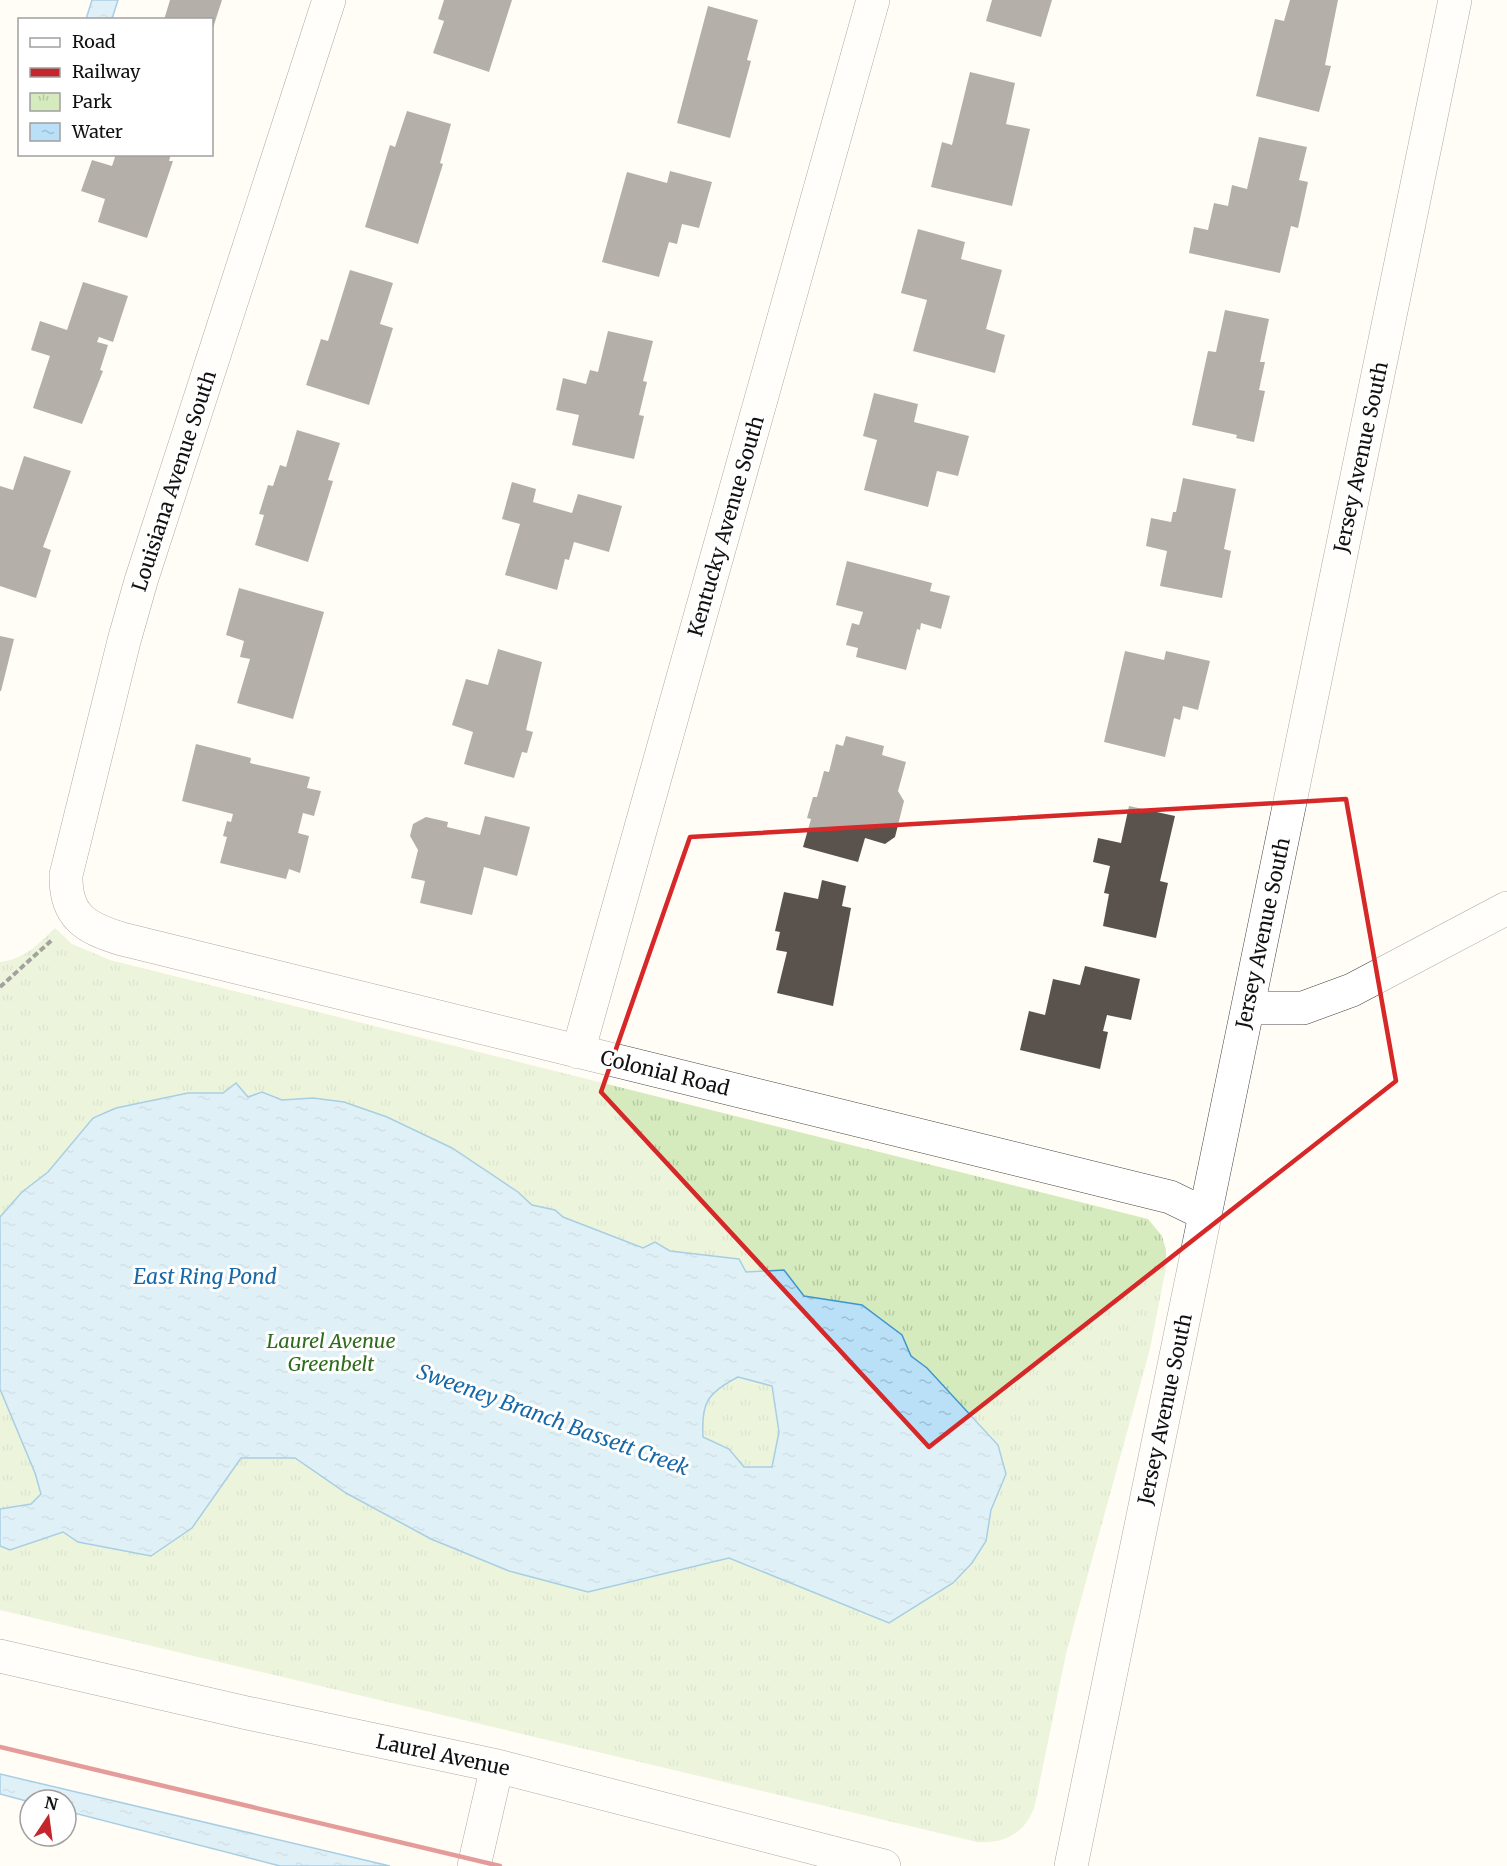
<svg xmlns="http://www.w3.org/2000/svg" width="1507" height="1866" font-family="Merriweather,serif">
  <defs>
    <pattern id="park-tufts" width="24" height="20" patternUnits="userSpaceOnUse" patternTransform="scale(1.5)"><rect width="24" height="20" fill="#d5ebbd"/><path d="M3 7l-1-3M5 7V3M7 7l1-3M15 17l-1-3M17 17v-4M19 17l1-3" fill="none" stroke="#b6c8a1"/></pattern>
    <pattern id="water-ripples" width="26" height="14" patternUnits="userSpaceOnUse" patternTransform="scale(1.5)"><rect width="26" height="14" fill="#b9e0f7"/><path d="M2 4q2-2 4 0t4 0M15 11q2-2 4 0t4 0" fill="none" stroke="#9ebfd3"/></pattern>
  </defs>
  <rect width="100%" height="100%" fill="#fffdf5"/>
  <path fill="url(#park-tufts)" d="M55,928l17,16 38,16 1038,259 14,17 4,14v18l-16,81 -84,305 -31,151c-9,28 -30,39 -58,37l-977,-232v-648c25,-3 37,-17 55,-34z"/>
  <path fill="url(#water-ripples)" stroke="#3f96cf" stroke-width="1.5" fill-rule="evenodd" d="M92,0h26l-6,19h-26z
    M236,1083l12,14 14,-5 20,8 31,-2 31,4 43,15 65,31 66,44 14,13 23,5 8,7 80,31 12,-6 15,9 69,8 7,13 38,-2 20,26 58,9 40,30 9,21 16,12 71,77 8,29 -15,36 -5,31 -14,22 -19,20 -64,40 -160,-65 -141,34 -79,-21 -78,-32 -85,-46 -51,-35h-54l-49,70 -41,28 -73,-14 -15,-10 -53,18 -10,-4v-37l31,-5 10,-10 -6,-21 -35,-84v-172l22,-25 26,-20 45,-54 23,-10 72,-15h35zM738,1377l34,9 7,46 -7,35h-28l-15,-18 -26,-12c-2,-34 4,-44 35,-60z
    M0,1774l390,92h-110l-214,-55v-11l-36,2 -30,-8z"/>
  <path fill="#5a524d" d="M170,0h52l-10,31v-11h-48z
    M444,0h68l-23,72 -56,-19 11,-32 -6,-2z
    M992,0h60l-11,37 -55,-16z
    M1290,0h48l-13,65 6,1 -12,46 -63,-16 19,-77 9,2z
    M708,6l50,14 -11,40 4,1 -21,77 -53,-15z
    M970,72l45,11 -9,41 24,5 -18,77 -81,-19 11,-45 10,3z
    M407,111l44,13 -11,39 3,1 -25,80 -53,-17 25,-82 5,2z
    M1259,137l48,10 -8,33 9,2 -10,46 -7,-2 -11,47 -91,-20 5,-26 14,3 6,-27 14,3 4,-21 15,4z
    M116,154h55l-2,7h4l-26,77 -49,-16 7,-23 -24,-8 11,-31 20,6z
    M670,171l42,11 -13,46 -17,-4 -5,20 -8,-2 -10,35 -57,-15 25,-90 40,11z
    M918,229l47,13 -4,17 41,11 -16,59 19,6 -10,38 -82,-22 14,-51 -26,-7z
    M350,270l43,13 -13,41 13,4 -24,77 -63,-20 15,-46 7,2z
    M83,282l45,14 -15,46 -14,-5 -2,5 11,3 -8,25 3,1 -21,53 -49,-16 17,-52 -19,-6 9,-29 27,9z
    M1225,310l44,9 -9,43h5l-6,28 6,1 -11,51 -18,-4 1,-3 -45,-10 16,-74 8,1z
    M608,331l45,10 -10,40 4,1 -8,33 5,1 -10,43 -62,-14 7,-30 -23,-5 7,-32 23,6 4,-14 8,2z
    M874,393l44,11 -4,18 55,14 -11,40 -21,-5 -9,36 -64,-17 13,-50 -14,-4z
    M297,430l43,13 -12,37 5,1 -25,81 -53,-17 9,-30 -5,-1 9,-29 5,1 7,-21 6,2z
    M24,456l47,15 -28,76 8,3 -15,48 -36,-12v-100l13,4z
    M1183,478l53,11 -12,60 7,2 -9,47 -62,-12 7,-35 -21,-5 5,-28 20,4 2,-10h3z
    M512,482l24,7 -3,13 39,11 6,-19 44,12 -13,46 -35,-10 -5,18 -4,-1 -8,31 -52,-15 15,-51 -18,-5z
    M847,561l85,22 -2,8 20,5 -9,33 -20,-6 -1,7 -3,-1 -11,41 -50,-13 2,-9 -12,-3 6,-22 7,2 4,-13 -27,-7z
    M239,588l85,24 -31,107 -56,-16 13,-44 -10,-2 4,-16 -18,-6z
    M0,636l14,3 -13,52h-1z
    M498,649l44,13 -16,68 7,2 -6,21 -5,-1 -8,26 -50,-14 9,-32 -21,-7 14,-46 22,6z
    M1125,651l39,9 2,-9 44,10 -12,49 -15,-4 -3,14 -6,-2 -9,39 -61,-15z
    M846,736l38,10 -2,9 24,7 -8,29 6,10 -9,36 -10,7 -20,-6 -7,24 -55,-15 8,-28 -4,-1 6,-21h4l7,-26 5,1 7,-28 7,2z
    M196,744l55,14 -1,5 60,14 -3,11 14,3 -7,25 -11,-3 -5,20 11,3 -9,37 -11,-4 -3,10 -66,-16 7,-26 -4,-1 4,-15 4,1 2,-8 -51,-13z
    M1129,806l46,10 -15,65 8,2 -12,55 -53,-12 6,-32 -5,-1 6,-27 -17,-4 5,-24 23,5z
    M485,816l45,11 -13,49 -33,-9 -12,48 -52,-12 5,-22 -14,-3 7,-28 -8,-14 3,-12 13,-7 22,5 -1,5 33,8z
    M822,880l24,6 -4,20 9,2 -18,98 -56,-13 10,-41 -11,-2 4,-18 -5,-1 9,-39 34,7z
    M1085,966l55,13 -9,41 -24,-5 -4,16 5,1 -8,37 -80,-19 9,-39 16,4 8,-36 27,6z"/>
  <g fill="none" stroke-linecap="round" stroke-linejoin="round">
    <g stroke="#444" stroke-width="34">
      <path id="minor" d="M329,0l-188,581 -17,60 -58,234c-1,42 20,53 56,64l1048,258 35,17
        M1248,1008h55l49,-18 155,-82
        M578,1052l295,-1052
        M0,1656l247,57 250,53 387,100
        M474,1866l23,-100
        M1071,1866l384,-1866"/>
    </g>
    <path stroke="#333" stroke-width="4" stroke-dasharray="6 3" stroke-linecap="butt" d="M0,987l53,-48"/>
    <use href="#minor" stroke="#fff" stroke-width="33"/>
    <path stroke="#c4262e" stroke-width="4.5" d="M0,1747l500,119"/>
  </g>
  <path d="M0 0H1507V1866H0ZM1346,799l50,282 -467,366 -328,-355 89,-255z" fill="#fffdf5" fill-opacity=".55" fill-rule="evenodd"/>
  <path fill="none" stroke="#d62828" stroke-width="4.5" stroke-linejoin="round" d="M1346,799l50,282 -467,366 -328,-355 89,-255z"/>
  <g text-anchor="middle" stroke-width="6" stroke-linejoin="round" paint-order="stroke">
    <g font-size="20" fill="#111" stroke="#fff">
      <text transform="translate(1361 457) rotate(-78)" y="7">Jersey Avenue South</text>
      <text transform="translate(174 481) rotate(-72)" y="7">Louisiana Avenue South</text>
      <text transform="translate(726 526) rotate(-74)" y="7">Kentucky Avenue South</text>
      <text transform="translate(1263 933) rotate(-78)" y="7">Jersey Avenue South</text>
      <text transform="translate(665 1073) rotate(14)" y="7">Colonial Road</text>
      <text transform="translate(1165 1409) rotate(-78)" y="7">Jersey Avenue South</text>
      <text transform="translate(443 1755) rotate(12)" y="7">Laurel Avenue</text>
    </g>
    <g font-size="20" font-style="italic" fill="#2f6b1f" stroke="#fff">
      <text x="331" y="1348">Laurel Avenue<tspan x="331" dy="23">Greenbelt</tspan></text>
    </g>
    <g font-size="21" font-style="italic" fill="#1768a6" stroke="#fff">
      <text x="205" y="1284">East Ring Pond</text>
      <text transform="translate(553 1420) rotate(20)" y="7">Sweeney Branch Bassett Creek</text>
    </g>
  </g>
  <rect x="18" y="18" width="195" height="138" fill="#ffffff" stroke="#a0a0a0" stroke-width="1.5"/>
  <rect x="30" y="38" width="30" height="9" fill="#ffffff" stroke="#a0a0a0" stroke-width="1.5"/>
  <text x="72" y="48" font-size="18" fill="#111111">Road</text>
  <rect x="30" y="68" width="30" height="9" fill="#c4262e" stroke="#a0a0a0" stroke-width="1.5"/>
  <text x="72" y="78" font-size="18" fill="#111111">Railway</text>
  <rect x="30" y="93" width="30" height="18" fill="url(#park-tufts)" stroke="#a0a0a0" stroke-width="1.5"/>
  <text x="72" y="108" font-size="18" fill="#111111">Park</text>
  <rect x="30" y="123" width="30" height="18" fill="url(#water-ripples)" stroke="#a0a0a0" stroke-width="1.5"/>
  <text x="72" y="138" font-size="18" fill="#111111">Water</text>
  <g transform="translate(48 1818) rotate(13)"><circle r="28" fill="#ffffff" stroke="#a0a0a0" stroke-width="1.5"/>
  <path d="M0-4.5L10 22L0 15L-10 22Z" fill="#c4262e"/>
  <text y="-9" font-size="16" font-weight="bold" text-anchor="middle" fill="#111111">N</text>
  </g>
</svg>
